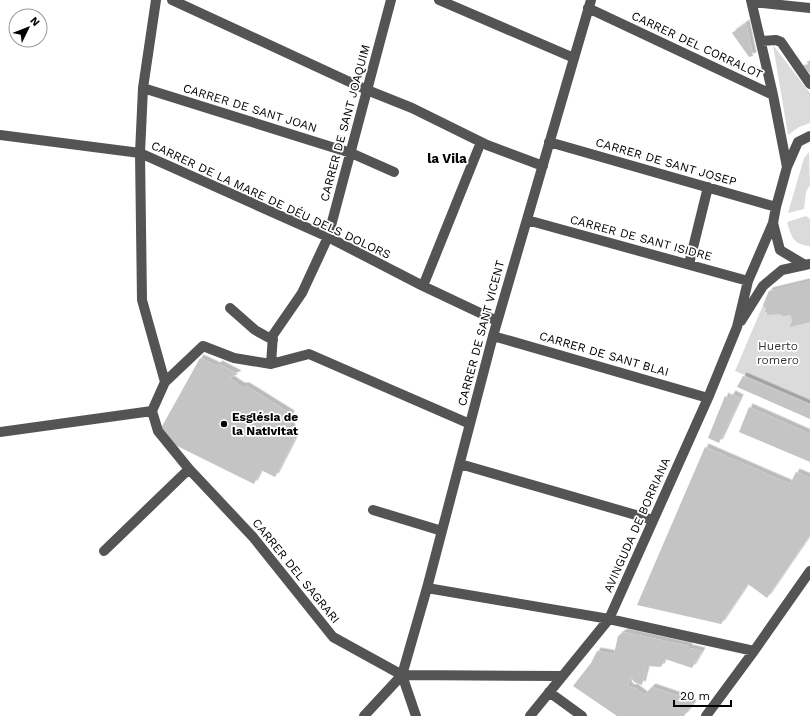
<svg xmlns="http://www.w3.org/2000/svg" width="810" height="716" font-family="'Work Sans',sans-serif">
  <defs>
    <filter id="shadow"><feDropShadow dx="3.5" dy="-3.5" stdDeviation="0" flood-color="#0004"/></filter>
  </defs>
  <rect width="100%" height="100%" fill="#fff"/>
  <path fill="#dbdbdb" d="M773,45l37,48v30l-11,4 -11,8z
    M809,152l1,33 -4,7 -2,17 -16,4 16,-55z
    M806,216l4,3v27c-17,-1 -19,-10 -23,-24z
    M810,281v122l-75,-32 34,-80z"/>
  <path fill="#c4c4c4" filter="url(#shadow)" d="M746,23l7,33 -4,1 -17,-24z
    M810,64v10l-7,-9z
    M810,281v41l-20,5 2,-6 -1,-6 -9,1 -2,-2 -13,1v-3h-2l1,-3 -3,-4 6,-14z
    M200,358l17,8 2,-2 19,10 -9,4 12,8h5l45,28 -2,6 6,18 -20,39 -14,-7 -7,14 -83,-41 -11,-13z
    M743,376l67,29v14l-73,-32z
    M732,394l8,4 -21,45 -11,-5 17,-42 4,3z
    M749,407l61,27v28l-71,-30z
    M705,447l85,37 6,-12 14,6v57l-43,63 -19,-14 -27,40 -84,-19z
    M624,632l64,14 1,2 13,3 -10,17 -27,-9 -4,8 -14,-1 -5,19 -8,-3 -3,-5 -3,8 3,3 3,-1 10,8 8,-8 32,11 9,6 -9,12h-67l-44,-30 18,-23 6,-12 17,3 4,-18z"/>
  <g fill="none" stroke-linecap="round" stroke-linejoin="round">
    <path stroke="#545454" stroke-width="10" d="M172,0l195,90 45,18 75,37 56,21
      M439,0l135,58
      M751,0l22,95 14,72
      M752,2l58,6
      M588,8l185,87
      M761,41l15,-1 5,2 29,42
      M143,88l208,65 43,19
      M0,135l140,18 188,84 95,49 74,35
      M810,136l-12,6 -11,25 -11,40 -3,16 7,27 25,15 5,-1
      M549,142l227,65
      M527,220l221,61
      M689,264l19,-77
      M423,286l58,-144
      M230,308l25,22 18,10
      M741,321l22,-35 19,-16 23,-5
      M493,336l215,62
      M271,364l2,-29 29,-42 26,-56 63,-237
      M165,382l38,-36 31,12 37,6 38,-10 161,70
      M152,411l6,20 31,38 64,68 80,100 69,38 160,1
      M152,411l13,-29 -23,-82 -2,-147 3,-65 13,-88
      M0,432l152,-21
      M460,464l193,56
      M373,510l69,21
      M104,551l85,-82
      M427,588l182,31 145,32
      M402,675l14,41
      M549,692l33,24
      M364,716l38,-41 25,-87 66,-252 98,-336
      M530,716l79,-97 99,-221 29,-71 11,-46 25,-58
      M706,716l48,-65 56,-80"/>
  </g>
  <circle fill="#000" stroke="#fff" stroke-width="1.5" cx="224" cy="424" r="4"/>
  <g text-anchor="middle" stroke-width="3.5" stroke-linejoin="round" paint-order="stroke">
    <g font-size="12" fill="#000" stroke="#fff">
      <text transform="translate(697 45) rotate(25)" y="4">CARRER DEL CORRALOT</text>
      <text transform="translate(250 108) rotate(17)" y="4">CARRER DE SANT JOAN</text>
      <text transform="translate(345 123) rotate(-75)" y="4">CARRER DE SANT JOAQUIM</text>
      <text transform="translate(666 162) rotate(16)" y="4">CARRER DE SANT JOSEP</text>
      <text transform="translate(271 200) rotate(25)" y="4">CARRER DE LA MARE DE DÉU DELS DOLORS</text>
      <text transform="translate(641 238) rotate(15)" y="4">CARRER DE SANT ISIDRE</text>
      <text transform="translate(481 333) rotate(-75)" y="4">CARRER DE SANT VICENT</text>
      <text transform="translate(604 354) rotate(16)" y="4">CARRER DE SANT BLAI</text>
      <text transform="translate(637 525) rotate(-66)" y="4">AVINGUDA DE BORRIANA</text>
      <text transform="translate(296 571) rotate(51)" y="4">CARRER DEL SAGRARI</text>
    </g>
    <g font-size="12" fill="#323232" stroke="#fff">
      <text x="778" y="350">Huerto<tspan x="778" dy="14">romero</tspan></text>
    </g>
    <g font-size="12" font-weight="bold" fill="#000" stroke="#fff" text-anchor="start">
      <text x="232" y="421">Església de<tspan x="232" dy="14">la Nativitat</tspan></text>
    </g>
    <g font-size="13" font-weight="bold" fill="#000" stroke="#fff">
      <text x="447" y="163">la Vila</text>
    </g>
  </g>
  <g transform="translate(28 28) rotate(47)"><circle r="19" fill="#ffffff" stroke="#999999"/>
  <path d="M0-3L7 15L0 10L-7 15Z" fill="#000000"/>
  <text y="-6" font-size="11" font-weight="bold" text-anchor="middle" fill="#000000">N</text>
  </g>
  <path d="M674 700v6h57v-6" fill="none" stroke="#000000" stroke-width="2"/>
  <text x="680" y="700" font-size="12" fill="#000000" stroke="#ffffff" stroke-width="3" paint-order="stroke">20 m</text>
</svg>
